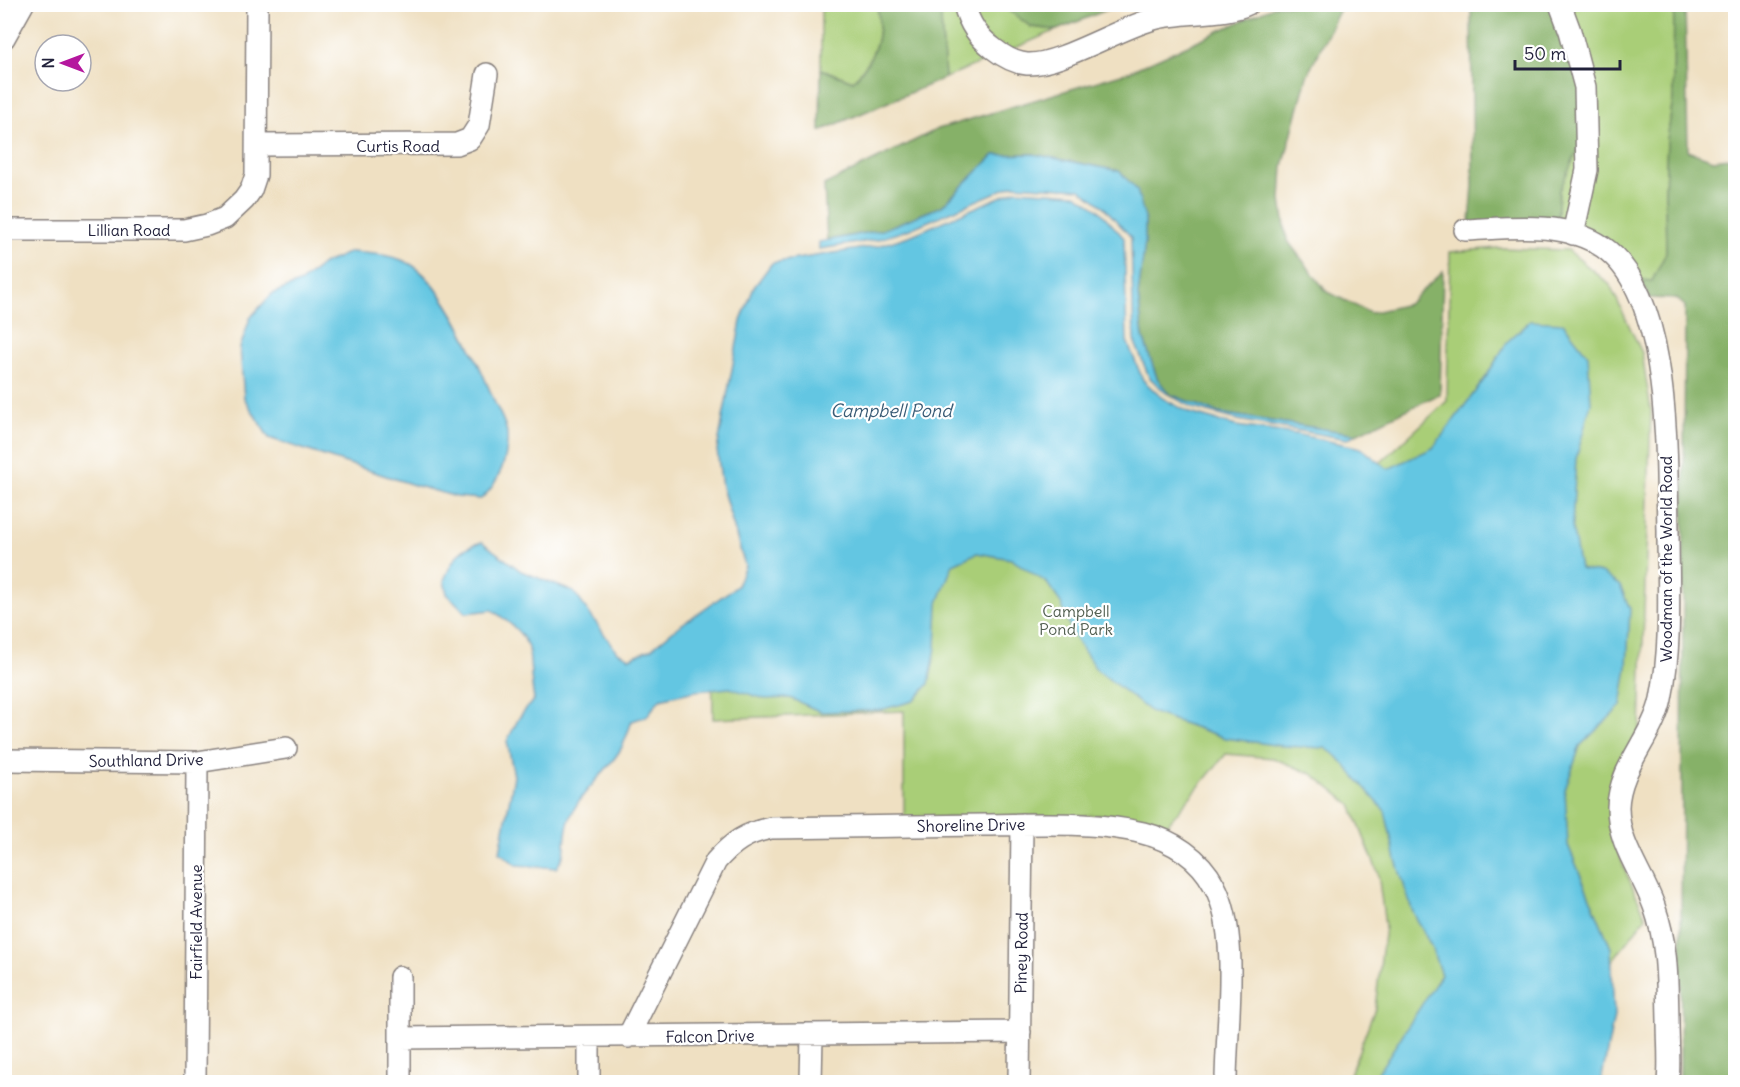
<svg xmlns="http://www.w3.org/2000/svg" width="1740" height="1087" font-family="Delius,sans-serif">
  <rect width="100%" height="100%" fill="#fff"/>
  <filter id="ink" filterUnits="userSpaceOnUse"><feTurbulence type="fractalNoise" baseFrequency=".0167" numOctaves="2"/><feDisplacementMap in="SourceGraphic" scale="12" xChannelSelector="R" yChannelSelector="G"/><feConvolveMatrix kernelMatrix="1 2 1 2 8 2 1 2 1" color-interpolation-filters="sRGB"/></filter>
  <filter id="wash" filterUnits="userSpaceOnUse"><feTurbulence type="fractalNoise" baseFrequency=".008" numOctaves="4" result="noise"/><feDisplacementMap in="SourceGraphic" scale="24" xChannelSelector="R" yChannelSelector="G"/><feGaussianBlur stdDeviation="1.35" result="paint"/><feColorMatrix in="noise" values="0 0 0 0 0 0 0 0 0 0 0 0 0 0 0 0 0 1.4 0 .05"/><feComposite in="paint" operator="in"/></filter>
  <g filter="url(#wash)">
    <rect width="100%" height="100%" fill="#efe0c2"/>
    <path fill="#a9ce77" stroke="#667859" stroke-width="1.5" d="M821,5h56c6,32 -2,52 -24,76l-32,-12z
      M940,5h62l29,22 26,3 -112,48z
      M1552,5h122l-1,94 -6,41 -2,53 1,60 -14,28 -11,-1 -84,-57 2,-32z
      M1499,248l69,2 42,35 32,68 9,58 -11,318 -27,42 -4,53 15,44 22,49 -127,165h-172l28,-74 10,-82 -7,-53 -27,-68 -39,-31 -39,-16 -47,-4 -60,72 -52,-11 -210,4v-108l-191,8 -1,-68 146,-375 290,164 194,58 105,-97 3,-149z"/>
    <path fill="#86b168" stroke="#546a52" stroke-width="1.5" d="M877,5h63l5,73 -125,53 1,-62 32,12c22,-23 30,-45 24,-76z
      M1002,5h117l-62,25 -26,-3z
      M1277,5h65l-35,71 -24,90 -2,34 6,40 39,51 44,22 38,-9 35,-33 -3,123 -84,40 -137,-21 -50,-19 -12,-16 -14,-41 -5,-42 7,-53v-24l-26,-47 -86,-17 -39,1 -52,51 -60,24 -55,10 -3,-55 114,-56 190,-57z
      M1471,5h81l33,89 -4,49 -22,48 -2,32h-87l3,-38z
      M1674,5h11l3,146 25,9 23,-3 -1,925h-55l5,-776 -8,-7 -28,-1 -8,-18 11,1 14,-28 -1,-60 2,-53 6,-41z"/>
    <path fill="#64c6e2" stroke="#43748e" stroke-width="1.5" d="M1033,154l86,17 18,19 8,28v24l-7,53 5,42 14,41 12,16 50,19 137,21 -9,5 -109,-19 -45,-12 -27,-15 -17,-16 -15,-37 -3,-103 -28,-31 -23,-17 -67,-4 -103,44 -34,11 -57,9v-7l63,-12 60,-24 52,-51z
      M1016,190l60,4 22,15 26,29 3,103 16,39 19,18 28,15 46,13 60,8 65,14 27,21 45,-21 53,-71 21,-35 23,-21 33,2 25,32 3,48 -15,56 -4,67 8,43 21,4 19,13 10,23 -3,58 -6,39 -41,40 -15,44 3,55 43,103 3,68 -13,66h-229l69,-107 -10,-29 -19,-36 -16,-50 -11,-49 -48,-55 -12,-8 -43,-2 -57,-8 -74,-26 -55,-43 -24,-36 -11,-30 -14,-20 -36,-24 -34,-6 -24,11 -15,39 -2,45 -7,36 -15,17 -34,9 -59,2 -31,-14 -25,1 -35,-11 -35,3 -35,8 -13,17 -15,5c-4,10 -7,23 -13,31 -17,26 -45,44 -52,76 -4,18 2,23 -11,40l-40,-3 -16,-13 14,-76 -7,-35 12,-23 15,-19c-9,-51 7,-55 -42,-89l-26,3 -19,-19 -3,-14c10,-22 13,-31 38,-38l39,29 53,21 43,60 13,6 21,-9 24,-20 62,-43 8,-20 -23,-79 -5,-37 24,-129 13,-34 18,-24 106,-17 34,-11z
      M350,252c21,2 44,2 62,13 35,22 68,101 83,138 4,9 11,20 12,30 2,23 -8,51 -26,66l-24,-2 -43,-12 -145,-47 -25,-40 -4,-50 10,-30 22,-24 29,-12 22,-18z"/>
  </g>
  <g filter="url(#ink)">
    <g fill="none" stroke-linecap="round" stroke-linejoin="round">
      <g stroke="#88817e" stroke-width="24">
        <path id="minor" d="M964,4c5,20 14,33 30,45 10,8 20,14 33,15 32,2 95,-38 130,-46 26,-6 72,-4 91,-14
          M1560,4l10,27 15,56 2,83 -14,64
          M4,38l19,-34
          M257,145l200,-1 13,-5 9,-14 8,-51
          M4,230h180l23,-5 18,-7 19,-18 7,-10 5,-15 1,-171
          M1465,230c45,-2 98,-10 138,17 69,48 63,209 65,284 0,56 4,113 -7,168 -8,38 -42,68 -43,108 0,38 24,65 36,99 14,39 13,75 14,115 0,21 2,41 0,61
          M4,760l193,2 89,-14
          M628,1037l88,-176c17,-19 30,-28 55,-33 71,-1 142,-2 213,-3 50,-1 111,-4 159,8 29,7 57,25 71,52 27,49 12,142 12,197
          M400,1038l620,-6
          M589,1038v44
          M195,1082l2,-320
          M400,1082v-105
          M811,1082l1,-47
          M1019,1082l3,-258"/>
      </g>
      <use href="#minor" stroke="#fff" stroke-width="21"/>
    </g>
  </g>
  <g text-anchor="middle" stroke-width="4.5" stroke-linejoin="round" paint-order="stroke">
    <g font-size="16" fill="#22223b" stroke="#fff">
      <text x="398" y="152">Curtis Road</text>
      <text x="129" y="236">Lillian Road</text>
      <text transform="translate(1666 559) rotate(-90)" y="6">Woodman of the World Road</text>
      <text transform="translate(146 760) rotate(-1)" y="6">Southland Drive</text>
      <text transform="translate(971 825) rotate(-1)" y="6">Shoreline Drive</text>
      <text transform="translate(196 922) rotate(-90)" y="6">Fairfield Avenue</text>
      <text transform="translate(1021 953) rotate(-89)" y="6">Piney Road</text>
      <text transform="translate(710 1036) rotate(-1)" y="6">Falcon Drive</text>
    </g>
    <g font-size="16" fill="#515e50" stroke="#fff">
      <text x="1076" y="617">Campbell<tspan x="1076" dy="18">Pond Park</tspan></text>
    </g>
    <g font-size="18" font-style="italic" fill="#395b75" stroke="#fff">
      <text x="891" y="417">Campbell Pond</text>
    </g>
  </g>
  <rect width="1740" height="1087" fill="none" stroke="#fff" stroke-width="24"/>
  <g transform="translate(63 63) rotate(270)"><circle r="28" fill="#ffffff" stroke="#a7a7b1" stroke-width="1.5"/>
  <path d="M0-4.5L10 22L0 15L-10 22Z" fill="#b5179e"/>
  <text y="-9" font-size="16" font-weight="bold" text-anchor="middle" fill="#22223b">N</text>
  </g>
  <path d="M1515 60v9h105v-9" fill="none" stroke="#22223b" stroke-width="3"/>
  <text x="1524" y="60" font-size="18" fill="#22223b" stroke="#ffffff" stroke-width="4.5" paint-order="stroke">50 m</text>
</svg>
